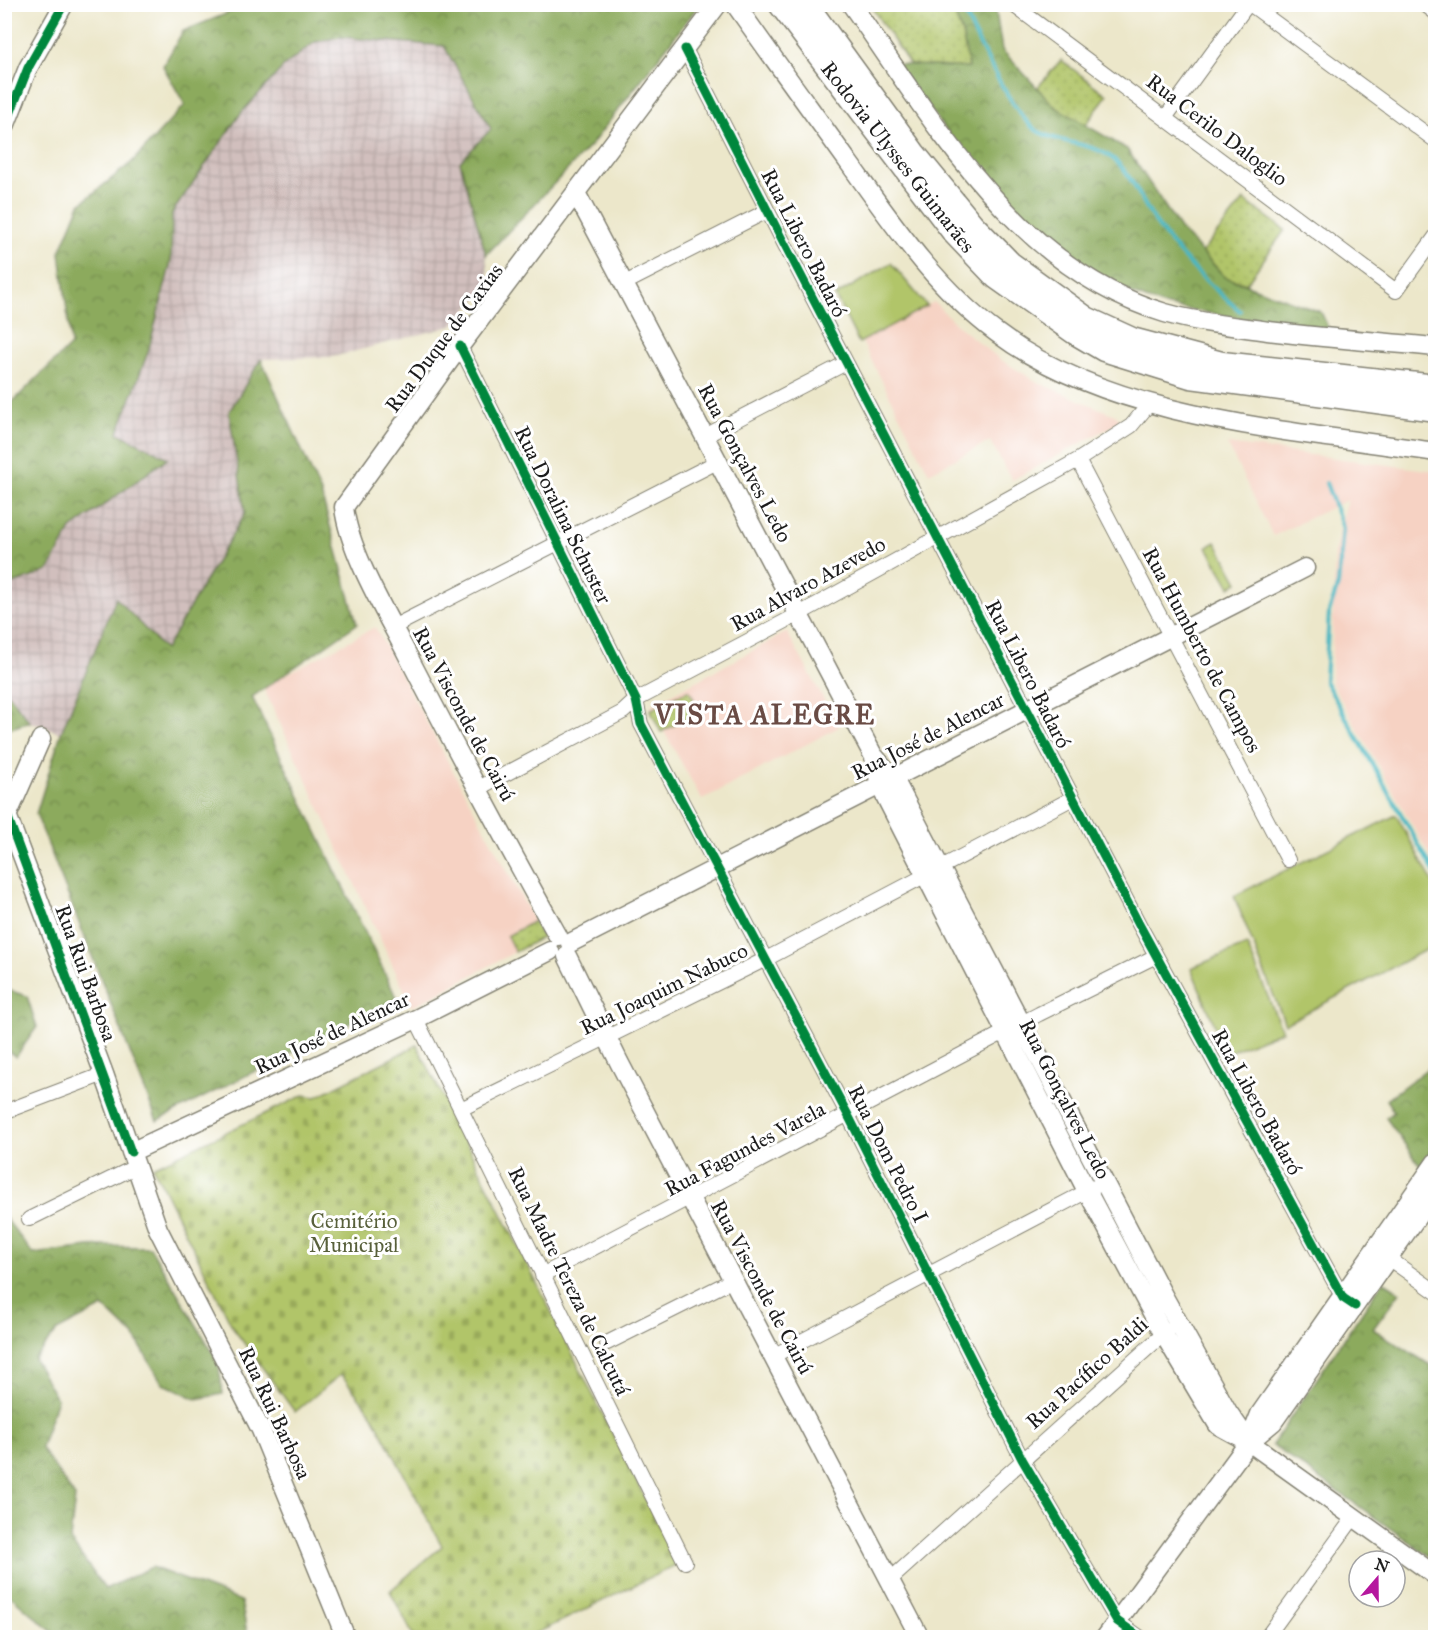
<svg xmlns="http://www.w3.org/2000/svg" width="1440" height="1642" font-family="'IM FELL Great Primer',serif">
  <defs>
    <pattern id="industrial-grid" width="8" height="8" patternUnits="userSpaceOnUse" patternTransform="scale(1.5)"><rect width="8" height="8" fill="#d1bfbd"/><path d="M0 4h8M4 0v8" fill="none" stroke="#b3a4a2"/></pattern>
    <pattern id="grass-dots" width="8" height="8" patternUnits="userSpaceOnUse" patternTransform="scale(1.5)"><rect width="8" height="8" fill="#b1c569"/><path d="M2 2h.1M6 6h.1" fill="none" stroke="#98a95a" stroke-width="1.8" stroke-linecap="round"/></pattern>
    <pattern id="forest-crowns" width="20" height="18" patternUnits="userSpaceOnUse" patternTransform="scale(1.5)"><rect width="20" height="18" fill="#8caa5d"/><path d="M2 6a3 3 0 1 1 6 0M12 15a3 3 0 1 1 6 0" fill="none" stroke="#728a4c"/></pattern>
    <pattern id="cemetery-stones" width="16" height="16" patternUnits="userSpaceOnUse" patternTransform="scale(1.5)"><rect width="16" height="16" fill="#b1c569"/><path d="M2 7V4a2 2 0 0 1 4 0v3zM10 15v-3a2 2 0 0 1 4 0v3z" fill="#98a95a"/></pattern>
  </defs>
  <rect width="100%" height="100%" fill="#fff"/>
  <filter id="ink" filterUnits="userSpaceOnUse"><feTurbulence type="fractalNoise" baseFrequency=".0167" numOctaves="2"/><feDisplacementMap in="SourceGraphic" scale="12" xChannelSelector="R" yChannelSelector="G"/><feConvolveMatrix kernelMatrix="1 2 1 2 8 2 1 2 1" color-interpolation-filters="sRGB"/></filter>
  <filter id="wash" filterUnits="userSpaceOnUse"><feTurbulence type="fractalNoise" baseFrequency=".008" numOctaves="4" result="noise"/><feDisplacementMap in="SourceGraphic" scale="24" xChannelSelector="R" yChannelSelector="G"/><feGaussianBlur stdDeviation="1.35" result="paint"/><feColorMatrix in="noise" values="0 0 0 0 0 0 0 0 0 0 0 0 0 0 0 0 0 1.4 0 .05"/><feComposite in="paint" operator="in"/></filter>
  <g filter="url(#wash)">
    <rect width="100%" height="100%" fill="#ece7ca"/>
    <path fill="#f6d2c3" d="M934,302l25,25 42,33 38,23 78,33 3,6 -108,58 -22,-39 -61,32 -69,-135z
      M1227,444l208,27v394l-104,-183 4,-131 12,-51 -74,36z
      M375,627l168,310 -131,70 -149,-320z
      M787,632l52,95 -137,73 -52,-94z"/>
    <path fill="url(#industrial-grid)" d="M340,37l104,9 47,83 -31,33 26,93 3,31 -37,40 -119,31 -72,2 -32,53 16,101 -81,138 -48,-52 -55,134 -31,-11 -25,-32 -1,-88 6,-17 38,-14 23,-42 97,-70 -50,-25 30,-82 23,-89 1,-50 69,-100 43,-47 31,-24z"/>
    <path fill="url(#grass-dots)" stroke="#667042" stroke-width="1.5" d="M870,5h81l11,28 8,35 -60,-3z
      M1061,60l46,35 -21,30 -31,-18 -18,-19z
      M1244,200l41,30 -39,54 -21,-7 -23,-25z
      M689,690l10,19 -3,5 -35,18 -11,-22z
      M534,921l9,16 -28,15 -8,-16z"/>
    <path fill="url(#forest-crowns)" stroke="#54633c" stroke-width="1.5" d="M248,5h451l-108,140 -105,110 -26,-93 31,-33 -47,-83 -104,-9 -25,5 -31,24 -43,47 -69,100 -1,49 -23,90 -30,81 50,25 -97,71 -23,42 -38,14 -5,17v-193l66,-64 -11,-93 20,-48 52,-42 53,-57 -22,-39 20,-35z
      M951,5h44l7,45 53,57 72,42 53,80 45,48 96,35 10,22 -169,-29 -71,-27 -79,-62 -117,-152 74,4 -7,-35z
      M261,359l60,134 36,131 -105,73 145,302 -240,122 -121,-307 25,-81 55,-135 49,52 80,-137 -16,-101z
      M4,690h1l25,32 -25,8z
      M5,989l22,7 10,31 -21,30 -11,-8z
      M1428,1068l7,11v63l-14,25 -35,-49 8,-6 -8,-12z
      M4,1216l29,38 64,-8 53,1 68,114 5,33 -27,5 -34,-16 -27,-46 -32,-30 -46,24 -23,28 23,40 -16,49 34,49 -5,43 35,49 47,-22 89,34 7,36h-190l-53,-46z
      M1383,1281l17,11 -27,37 62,39v192l-163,-115z"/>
    <path fill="url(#cemetery-stones)" stroke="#667042" stroke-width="1.5" d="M417,1045l261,519 -149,73h-115l-24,-46 52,-45 -70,-132 -31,-40 -46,38 -62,-84 -80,-161 151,-72 12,2z"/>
    <path fill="#b1c569" stroke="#667042" stroke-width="1.5" d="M891,263l36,43 -68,37 -24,-47z
      M1216,542l22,40 -8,5 -23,-40z
      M1396,815l39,71v59l-150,79 -51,-128z
      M1247,945l35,86 -56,22 -35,-85z"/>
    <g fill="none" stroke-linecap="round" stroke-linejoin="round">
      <path stroke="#49b7c2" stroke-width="4" d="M961,4c12,29 53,114 78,128 26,14 58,9 80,32 16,17 25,43 39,62 23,33 52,59 82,85
        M1326,483l17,45 -5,57 -9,27 -4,69 111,194"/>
    </g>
  </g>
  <g filter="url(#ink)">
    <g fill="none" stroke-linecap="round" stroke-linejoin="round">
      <g stroke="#848273" stroke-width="16">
        <path id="street" d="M1012,4l384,287 40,-55
          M1250,4l186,137
          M1424,4l12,9
          M685,49l100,196 355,681 203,372 5,3
          M1165,118l83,-114
          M625,283l142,-72
          M460,346l176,354 5,24 207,391 174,344 95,162 24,17
          M705,436l141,-73
          M1078,460l210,400
          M393,627l324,-165
          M477,789l146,-77 13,-12 163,-86 279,-154 53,-34 19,-23
          M416,1019l269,543
          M461,1109l305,-150 307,-161
          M4,1112l100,-38
          M29,1219l106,-52
          M1381,1253l55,39
          M542,1275l497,-261 117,-58
          M607,1343l126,-63
          M773,1356l322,-169
          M891,1579l278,-250
          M1266,1638l88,-121"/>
      </g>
      <g stroke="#848273" stroke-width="21">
        <path id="secondary" d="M735,4c37,53 76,106 114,159 44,61 87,125 148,170 116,87 299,98 439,119
          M851,4c84,119 166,265 314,309 34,10 69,13 103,18 56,7 112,11 168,16
          M4,129l24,-61 36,-64
          M576,193l297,562 21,24 270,518 64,115 21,30
          M874,757l6,29 207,405 76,142 55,92 31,17 187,134
          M4,807l100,267 54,155 103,201 85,208
          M8,814l33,-75
          M558,936c-52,-93 -102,-187 -151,-282 -21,-41 -58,-102 -63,-147l116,-161 258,-342
          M570,943l735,-375
          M567,956l52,106 301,576
          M131,1152l285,-133 134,-68
          M1250,1441l23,-19 163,-232
          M1105,1638l144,-196 11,-28 176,-252"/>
      </g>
      <g stroke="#848273" stroke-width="27">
        <path id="highway" d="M781,4l174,229 42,44 78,55 29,17 87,27 245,33
          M805,4l108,149 59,72 38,39 76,55 46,21 90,24 214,23"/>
      </g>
      <use href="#street" stroke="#fff" stroke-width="14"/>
      <use href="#secondary" stroke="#fff" stroke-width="18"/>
      <use href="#highway" stroke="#fff" stroke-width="24"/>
      <g stroke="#fff" stroke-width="13">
        <path id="cycleway" d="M685,49l100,196 355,681 203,372 12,8
          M4,129l24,-61 36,-64
          M460,346l176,354 5,24 207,391 174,344 95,162 24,17
          M4,807l127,345"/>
      </g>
      <use href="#cycleway" stroke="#00873e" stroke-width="9"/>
    </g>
  </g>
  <g text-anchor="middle" stroke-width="6" stroke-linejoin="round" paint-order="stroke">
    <g font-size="21" fill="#1c1c1c" stroke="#fff">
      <text transform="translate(1217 130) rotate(37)" y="7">Rua Cerilo Daloglio</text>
      <text transform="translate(898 157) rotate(52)" y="7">Rodovia Ulysses Guimarães</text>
      <text transform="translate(804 243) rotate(63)" y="7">Rua Libero Badaró</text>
      <text transform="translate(444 338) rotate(-53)" y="7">Rua Duque de Caxias</text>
      <text transform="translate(745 463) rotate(62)" y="7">Rua Gonçalves Ledo</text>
      <text transform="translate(563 515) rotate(64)" y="7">Rua Doralina Schuster</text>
      <text transform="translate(808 584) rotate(-29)" y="7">Rua Alvaro Azevedo</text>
      <text transform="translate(1202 650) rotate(62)" y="7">Rua Humberto de Campos</text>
      <text transform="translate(1028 674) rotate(63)" y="7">Rua Libero Badaró</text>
      <text transform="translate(464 714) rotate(62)" y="7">Rua Visconde de Cairú</text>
      <text transform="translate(928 736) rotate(-27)" y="7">Rua José de Alencar</text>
      <text transform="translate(86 973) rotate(70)" y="7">Rua Rui Barbosa</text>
      <text transform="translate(664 989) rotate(-26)" y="7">Rua Joaquim Nabuco</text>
      <text transform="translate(332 1033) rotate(-25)" y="7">Rua José de Alencar</text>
      <text transform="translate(1065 1099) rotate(63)" y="7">Rua Gonçalves Ledo</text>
      <text transform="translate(1257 1102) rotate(61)" y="7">Rua Libero Badaró</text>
      <text transform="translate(745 1149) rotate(-28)" y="7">Rua Fagundes Varela</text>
      <text transform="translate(888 1154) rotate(63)" y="7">Rua Dom Pedro I</text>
      <text transform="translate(569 1281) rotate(64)" y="7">Rua Madre Tereza de Calcutá</text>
      <text transform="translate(762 1287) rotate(62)" y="7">Rua Visconde de Cairú</text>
      <text transform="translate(1087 1373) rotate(-42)" y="7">Rua Pacífico Baldi</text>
      <text transform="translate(275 1413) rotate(65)" y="7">Rua Rui Barbosa</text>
    </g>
    <g font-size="21" fill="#58603b" stroke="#fff">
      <text x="354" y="1228">Cemitério<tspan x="354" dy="24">Municipal</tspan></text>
    </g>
    <g font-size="27" font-weight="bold" letter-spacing="1.5" fill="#694b44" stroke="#fff">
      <text x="765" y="724">VISTA ALEGRE</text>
    </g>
  </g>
  <rect width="1440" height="1642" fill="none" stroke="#fff" stroke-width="24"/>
  <g transform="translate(1377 1579) rotate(20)"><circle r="28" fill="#ffffff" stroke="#a4a4a4" stroke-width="1.5"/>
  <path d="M0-4.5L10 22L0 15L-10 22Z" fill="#b5179e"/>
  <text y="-9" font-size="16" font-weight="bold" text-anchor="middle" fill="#1c1c1c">N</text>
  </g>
</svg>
